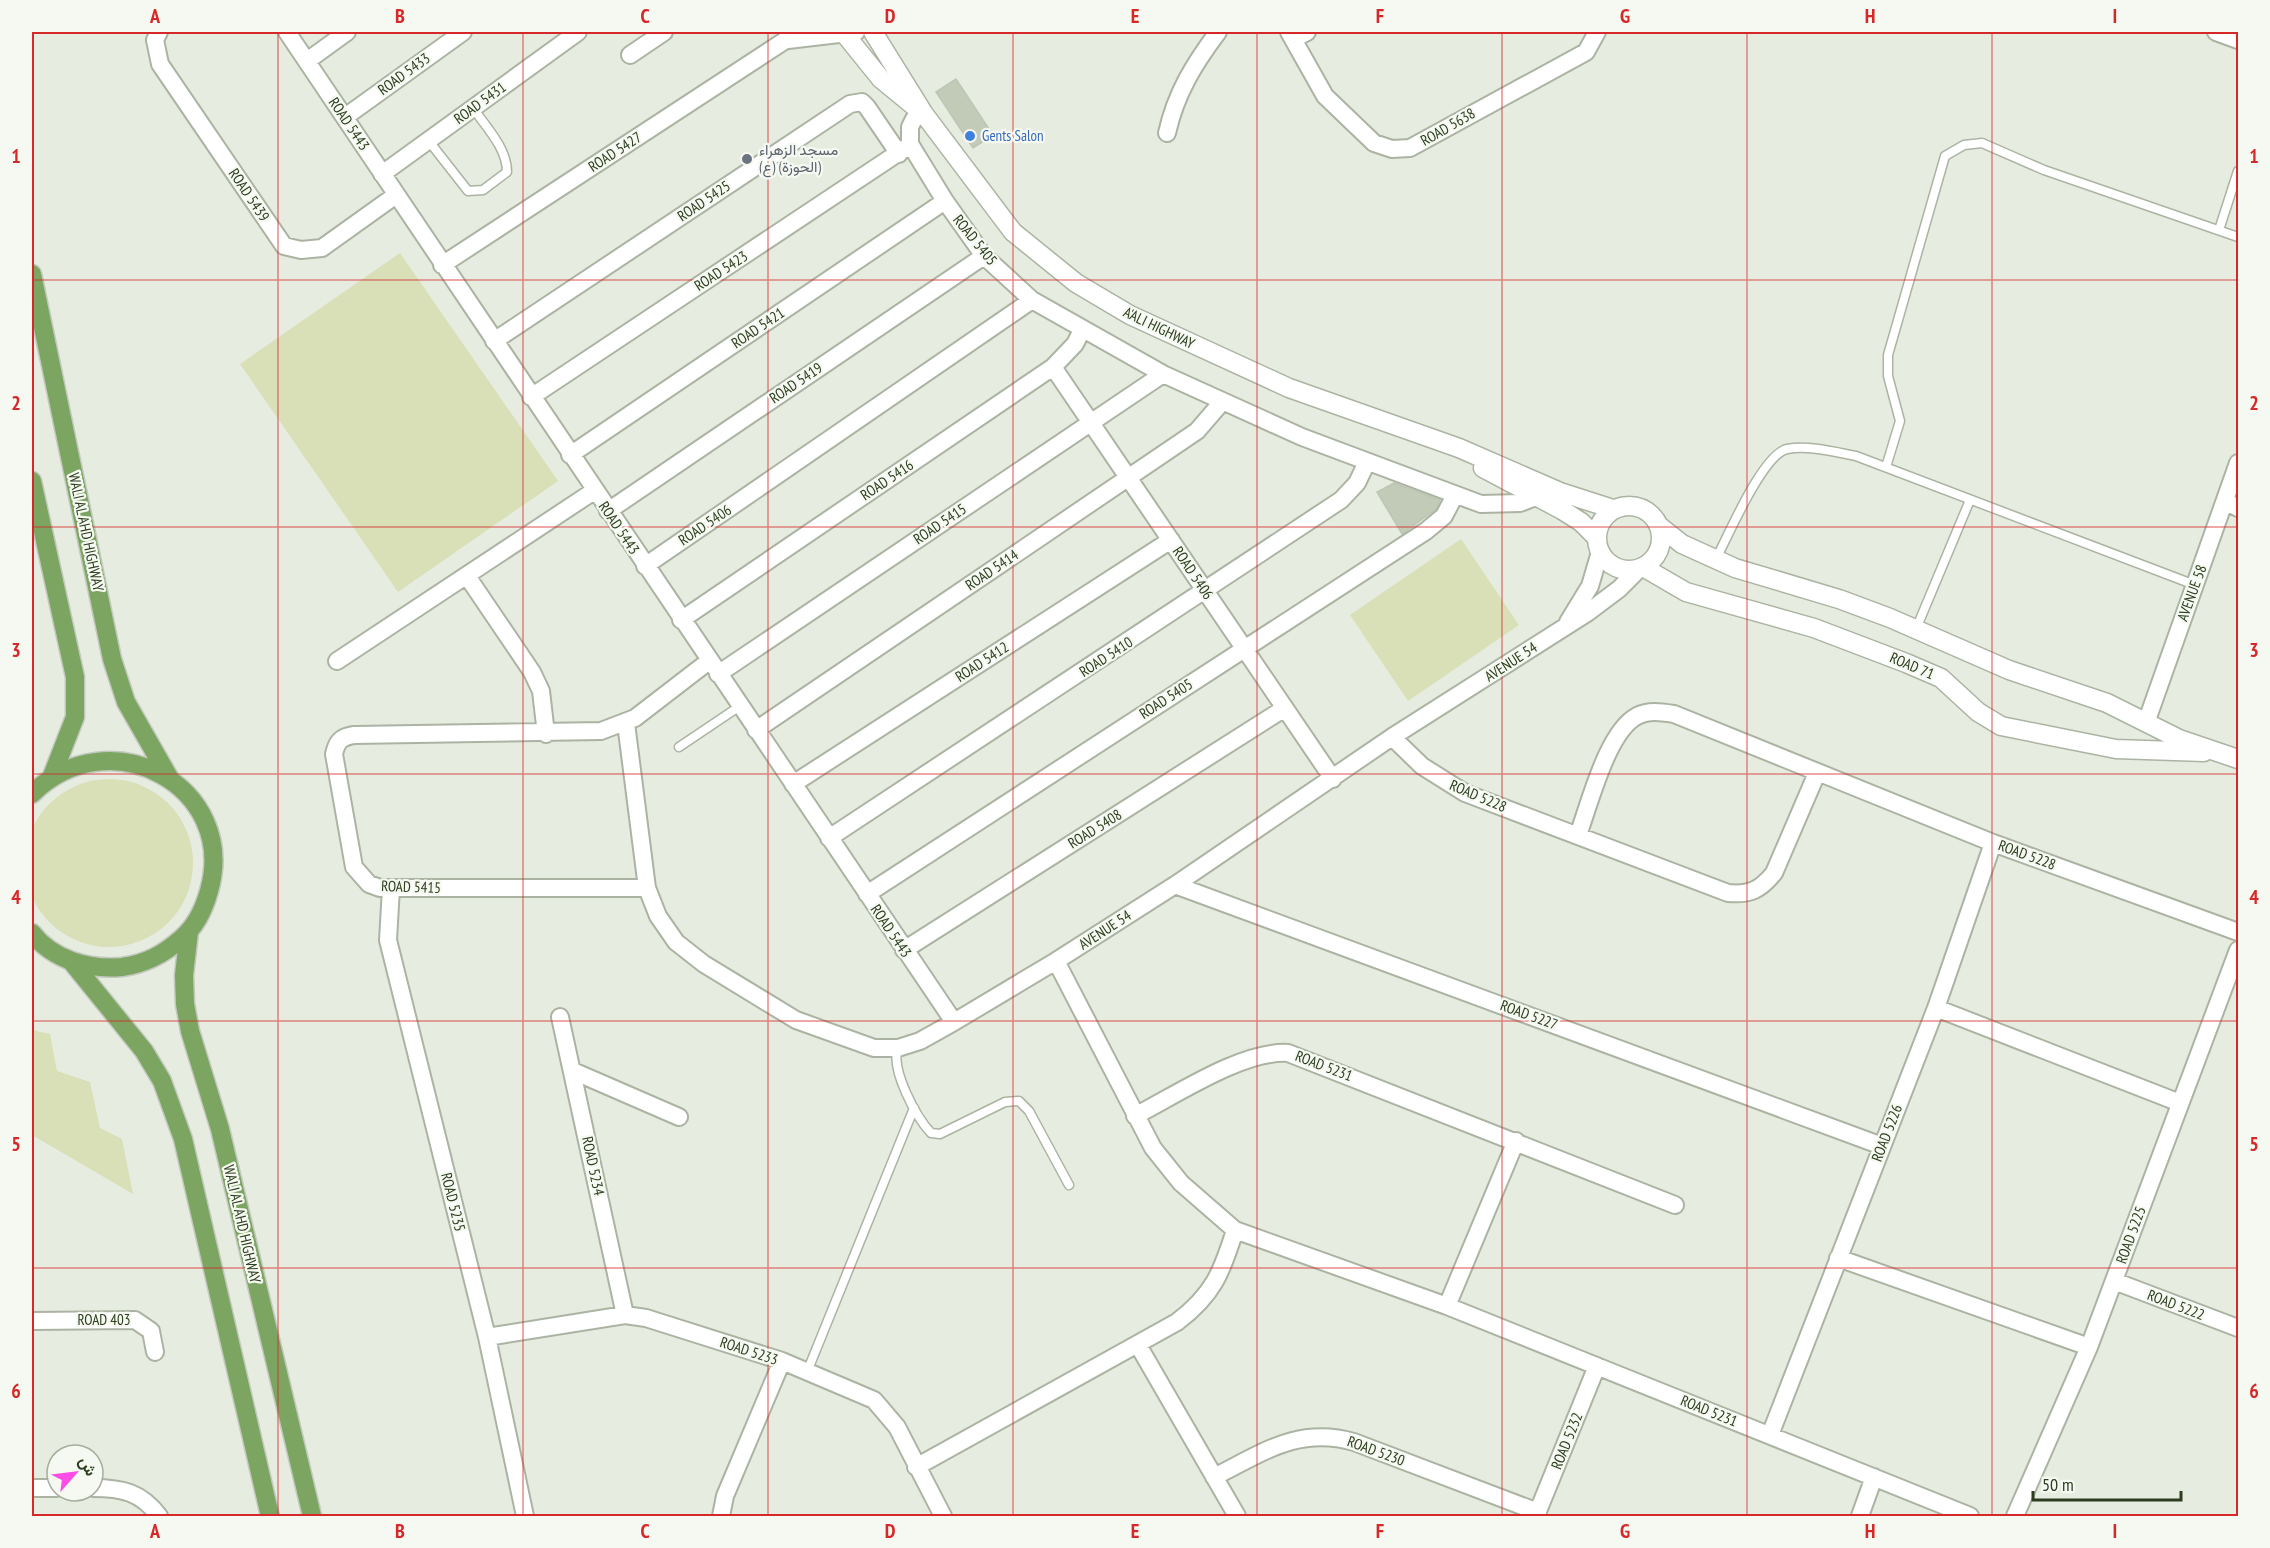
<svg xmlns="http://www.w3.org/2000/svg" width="2270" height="1548" font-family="'PT Sans Narrow',Vazirmatn,sans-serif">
  <rect width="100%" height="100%" fill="#e7ece0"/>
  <path fill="#d9dfb7" d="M400,253l158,228 -160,111 -158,-228z
    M1461,539l58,86 -111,76 -58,-86z
    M25 863a84 84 0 1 1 168 0a84 84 0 1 1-168 0Z
    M32,1030l18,4 7,37 33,11 10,46 22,11 11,55 -101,-59z"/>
  <path fill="#c2cab8" stroke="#bdc6b2" stroke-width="1.5" d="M956,79l37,56 -20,13 -37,-56z
    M1394,483l46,17 -4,9 -34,25 -25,-42z"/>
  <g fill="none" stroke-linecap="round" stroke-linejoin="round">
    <g stroke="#abb4a2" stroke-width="11">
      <path id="service" d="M428,140l40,51 15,-1 24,-18c0,-24 -21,-45 -34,-64
        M2219,230l19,-59
        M1886,467l14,-46 -12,-45v-21l57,-199 19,-11 18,-2 62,27 194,67
        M1716,559c12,-23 47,-105 71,-110 22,-4 48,3 69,7l339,129
        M1916,629l54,-129
        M679,747l61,-41
        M898,1048c-8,21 18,69 33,85l9,1 65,-32 14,-1 10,10 40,74
        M807,1372l107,-264"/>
    </g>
    <g stroke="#abb4a2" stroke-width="20">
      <path id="minor" d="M159,32l-4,8 5,24 124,182 17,4 21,-2 74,-53
        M287,32l667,990
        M1289,32l36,64 49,47 18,6 18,-1 176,-96 11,-20
        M2216,32l22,8
        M1293,39l14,-7
        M788,40l68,-8
        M630,55l34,-23
        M307,61l40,-29
        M924,114l-10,5 -4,8v17l35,57 39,55 48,44 131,74 139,63 179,67 39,-1 18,-7
        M345,117l118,-85
        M1167,133c9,-40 27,-69 51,-101
        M382,174l196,-142
        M442,265l356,-233
        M494,341l356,-237 12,-2 5,5 32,47
        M1053,367l280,412
        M531,397l376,-250
        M570,455l375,-254
        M2225,501l13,7
        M608,511l376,-255
        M645,566l387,-266
        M467,576l65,96 9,19 5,43
        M681,620l372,-253 22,-23 7,-14
        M1568,622l22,-36 10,-34
        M337,661l257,-170
        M718,674l445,-300
        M626,723l21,165 11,28 18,26 28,22 92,56 78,28h24l22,-7 34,-19 102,-61 119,-76 217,-148 195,-124 32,-24 20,-20
        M2146,723l92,-260
        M756,730l441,-299 25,-29
        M1392,737l30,29 43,27 263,100c22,2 32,-3 46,-20l43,-100
        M793,784l378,-244
        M1578,835c12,-32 29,-103 59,-119 12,-6 24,-4 37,-2l319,129 245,89
        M829,838l512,-338 16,-17 10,-21
        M1175,885l707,261
        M391,888l-3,52 99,397 38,179
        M647,888h-267l-11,-4 -15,-17 -20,-113c3,-13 7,-17 20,-19l247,-4 34,-13 74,-57
        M867,894l559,-363 18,-15 11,-21
        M904,950l381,-242
        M1056,961l97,187 28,35 54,47 212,76 523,210
        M1936,1008l244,95
        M560,1017l65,298
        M573,1071l106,46
        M1135,1116c41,-21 108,-66 153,-63l387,152
        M1838,1258l251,89
        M2114,1281l124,47
        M1447,1306l69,-165
        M32,1321l103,-1 16,11 4,21
        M487,1337l138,-22 21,3 136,43 92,39 23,27 46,89
        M1138,1345l99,171
        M1770,1435l166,-427 57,-165
        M916,1467l261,-145c36,-27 45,-50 58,-92
        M1214,1477c48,-24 84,-51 140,-35l184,70
        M32,1488h25
        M93,1488c29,0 48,4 66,28
        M721,1516l4,-20 57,-135
        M1536,1516l61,-150
        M1860,1516l14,-39
        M2015,1516l74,-169 149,-397"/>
    </g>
    <g stroke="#abb4a2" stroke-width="21">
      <path id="tertiary" d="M843,32l38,47 39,32
        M873,32l51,82 89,118 63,51 54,32 159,73 170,60 101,44 53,17
        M1483,468l79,42 19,12 16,16
        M1597 538a32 32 0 1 1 64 0a32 32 0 1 1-64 0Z
        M1658,525l24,19 53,24 104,31 51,19 119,52 98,33 72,36 59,20
        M1643,567l43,25 128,36 92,35 35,15 37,34 23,14 115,23 88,3"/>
    </g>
    <g stroke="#c4c9c0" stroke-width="21">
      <path id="primary" d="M32,274l80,385 14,43 44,77
        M32,481l43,196v40l-23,59
        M32,794c77,-77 207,-8 177,97 -5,18 -13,35 -27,47 -18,16 -36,26 -60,29 -33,3 -69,-7 -90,-34
        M189,932l-5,43 1,29 5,27 30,98 92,387
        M71,961l73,90 18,30 21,58 87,377"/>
    </g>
    <use href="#service" stroke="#fff" stroke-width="8"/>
    <use href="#minor" stroke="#fff" stroke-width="16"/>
    <use href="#tertiary" stroke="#fff" stroke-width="18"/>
    <use href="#primary" stroke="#7ba561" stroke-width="18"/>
  </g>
  <path fill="none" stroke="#d62828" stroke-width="1.5" stroke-opacity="0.55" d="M278,32v1484M523,32v1484M768,32v1484M1013,32v1484M1257,32v1484M1502,32v1484M1747,32v1484M1992,32v1484M32,280h2206M32,527h2206M32,774h2206M32,1021h2206M32,1268h2206"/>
  <circle fill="#3f7fe0" stroke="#f6f9f1" stroke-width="2" cx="970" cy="136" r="6"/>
  <circle fill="#6b7280" stroke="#f6f9f1" stroke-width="2" cx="747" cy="159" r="6"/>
  <g text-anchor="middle" stroke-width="4.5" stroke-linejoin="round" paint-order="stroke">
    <g font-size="15" fill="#2c3e1f" stroke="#f6f9f1">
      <text transform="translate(404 74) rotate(-36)" y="5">ROAD 5433</text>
      <text transform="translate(480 103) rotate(-36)" y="5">ROAD 5431</text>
      <text transform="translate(349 124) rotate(56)" y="5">ROAD 5443</text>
      <text transform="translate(1448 127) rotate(-30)" y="5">ROAD 5638</text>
      <text transform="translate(615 152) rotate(-33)" y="5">ROAD 5427</text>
      <text transform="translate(249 195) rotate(56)" y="5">ROAD 5439</text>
      <text transform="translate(704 201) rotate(-34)" y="5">ROAD 5425</text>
      <text transform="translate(975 240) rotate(51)" y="5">ROAD 5405</text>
      <text transform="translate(721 271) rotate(-33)" y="5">ROAD 5423</text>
      <text transform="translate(758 328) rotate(-34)" y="5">ROAD 5421</text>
      <text transform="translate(1159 328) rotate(26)" y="5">A'ALI HIGHWAY</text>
      <text transform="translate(796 383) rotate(-34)" y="5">ROAD 5419</text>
      <text transform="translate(887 480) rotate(-34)" y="5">ROAD 5416</text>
      <text transform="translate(940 524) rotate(-34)" y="5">ROAD 5415</text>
      <text transform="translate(705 525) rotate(-34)" y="5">ROAD 5406</text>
      <text transform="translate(619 528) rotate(56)" y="5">ROAD 5443</text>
      <text transform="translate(86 532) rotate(78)" y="5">WALI AL AHD HIGHWAY</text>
      <text transform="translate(992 570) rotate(-34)" y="5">ROAD 5414</text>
      <text transform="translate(1193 573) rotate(56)" y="5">ROAD 5406</text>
      <text transform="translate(2192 593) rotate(-70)" y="5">AVENUE 58</text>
      <text transform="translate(1106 657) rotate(-33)" y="5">ROAD 5410</text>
      <text transform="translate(982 662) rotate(-33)" y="5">ROAD 5412</text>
      <text transform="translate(1511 662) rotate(-33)" y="5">AVENUE 54</text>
      <text transform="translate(1912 666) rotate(23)" y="5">ROAD 71</text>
      <text transform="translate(1166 699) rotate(-33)" y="5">ROAD 5405</text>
      <text transform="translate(1478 796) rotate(23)" y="5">ROAD 5228</text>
      <text transform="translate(1095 829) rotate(-32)" y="5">ROAD 5408</text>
      <text transform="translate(2027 855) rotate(20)" y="5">ROAD 5228</text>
      <text transform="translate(411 887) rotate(2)" y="5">ROAD 5415</text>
      <text transform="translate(1105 930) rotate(-33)" y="5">AVENUE 54</text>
      <text transform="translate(891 931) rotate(56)" y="5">ROAD 5443</text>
      <text transform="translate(1529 1015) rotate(20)" y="5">ROAD 5227</text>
      <text transform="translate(1324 1066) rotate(21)" y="5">ROAD 5231</text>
      <text transform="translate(1887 1133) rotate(-69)" y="5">ROAD 5226</text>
      <text transform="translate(593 1166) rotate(78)" y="5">ROAD 5234</text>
      <text transform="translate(453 1202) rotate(76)" y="5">ROAD 5235</text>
      <text transform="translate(242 1224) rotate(77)" y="5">WALI AL AHD HIGHWAY</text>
      <text transform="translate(2131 1235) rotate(-70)" y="5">ROAD 5225</text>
      <text transform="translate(2176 1305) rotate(21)" y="5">ROAD 5222</text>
      <text x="104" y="1325">ROAD 403</text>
      <text transform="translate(749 1351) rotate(18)" y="5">ROAD 5233</text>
      <text transform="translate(1709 1411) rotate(22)" y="5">ROAD 5231</text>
      <text transform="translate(1567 1441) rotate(-68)" y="5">ROAD 5232</text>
      <text transform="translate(1376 1451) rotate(20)" y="5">ROAD 5230</text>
    </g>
    <g font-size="15" fill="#366cbe" stroke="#f6f9f1" text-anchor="start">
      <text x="982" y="141">Gents Salon</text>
    </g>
    <g font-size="15" fill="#5b616d" stroke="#f6f9f1" text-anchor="start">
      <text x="759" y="155">مسجد الزهراء<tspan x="759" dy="17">(ع) (الحوزة)</tspan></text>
    </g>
  </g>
  <rect width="2270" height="1548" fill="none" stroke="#f6f9f1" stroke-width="66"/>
  <g transform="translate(75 1473) rotate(62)"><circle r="28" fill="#f6f9f1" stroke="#a5ae9d" stroke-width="1.5"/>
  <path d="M0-4.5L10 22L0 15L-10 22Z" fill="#fc4ee7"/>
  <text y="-9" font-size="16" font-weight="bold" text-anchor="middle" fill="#2c3e1f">ش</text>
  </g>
  <path d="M2033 1491v9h148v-9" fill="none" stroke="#2c3e1f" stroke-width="3"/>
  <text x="2042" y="1491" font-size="18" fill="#2c3e1f" stroke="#f6f9f1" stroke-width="4.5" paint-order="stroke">50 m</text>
  <rect x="33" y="33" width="2204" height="1482" fill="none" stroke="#d62828" stroke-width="2"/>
  <g font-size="20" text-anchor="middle" font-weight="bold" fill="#d62828">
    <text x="155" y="23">A</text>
    <text x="400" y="23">B</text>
    <text x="645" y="23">C</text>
    <text x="890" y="23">D</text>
    <text x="1135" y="23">E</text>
    <text x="1380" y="23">F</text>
    <text x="1625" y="23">G</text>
    <text x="1870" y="23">H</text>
    <text x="2115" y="23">I</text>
    <text x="16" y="163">1</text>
    <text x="2254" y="163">1</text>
    <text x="16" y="410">2</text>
    <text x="2254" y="410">2</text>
    <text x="16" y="657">3</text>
    <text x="2254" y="657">3</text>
    <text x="16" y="904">4</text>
    <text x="2254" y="904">4</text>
    <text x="16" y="1151">5</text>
    <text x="2254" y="1151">5</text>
    <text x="16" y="1398">6</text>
    <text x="2254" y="1398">6</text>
    <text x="155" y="1538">A</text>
    <text x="400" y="1538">B</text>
    <text x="645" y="1538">C</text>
    <text x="890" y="1538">D</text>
    <text x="1135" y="1538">E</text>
    <text x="1380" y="1538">F</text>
    <text x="1625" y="1538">G</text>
    <text x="1870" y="1538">H</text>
    <text x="2115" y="1538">I</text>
  </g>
</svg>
